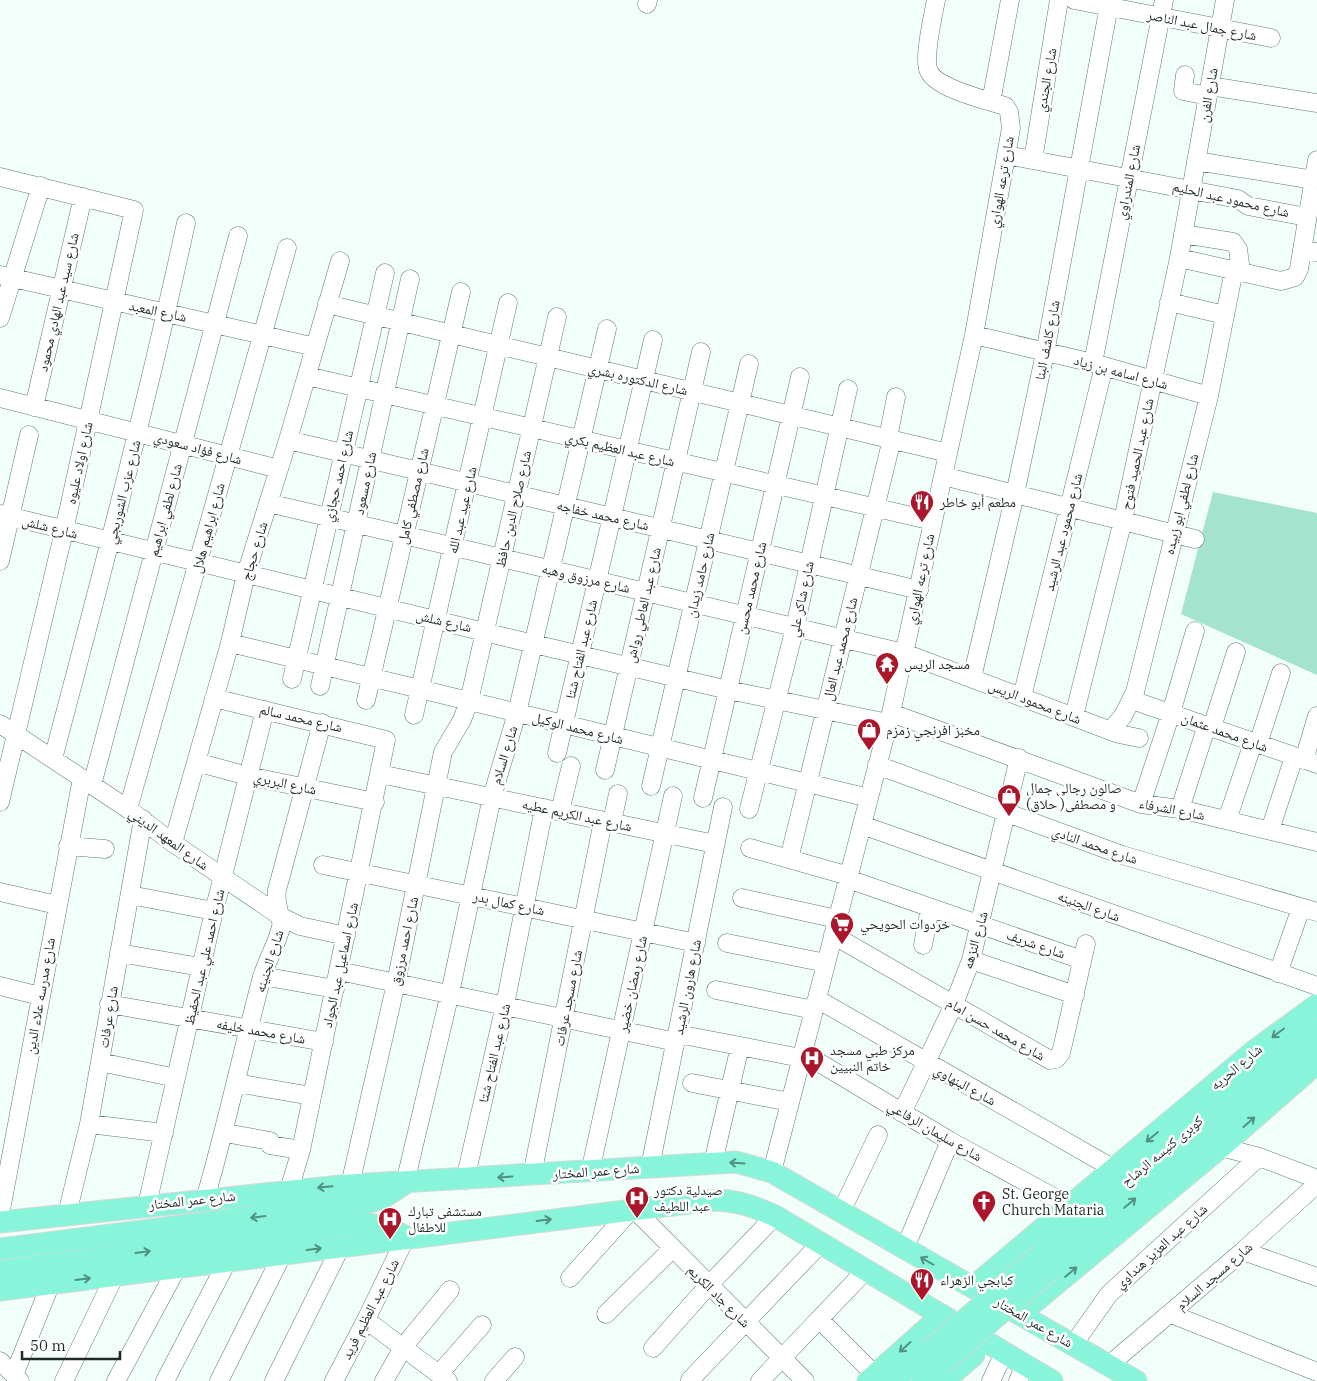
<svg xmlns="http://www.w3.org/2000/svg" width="1317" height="1381" font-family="'IBM Plex Serif','Noto Naskh Arabic',serif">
  <rect width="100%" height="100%" fill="#f1fef9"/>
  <path fill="#a4e3ce" d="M1213,492l104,21v162l-136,-61z"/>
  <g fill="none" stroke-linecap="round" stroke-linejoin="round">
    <g stroke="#5c7a6f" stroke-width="19">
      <path id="minor" d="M1074,0l197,38
        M647,4l1,-4
        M1185,75l-2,16 25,5
        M1210,86l107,17
        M991,102l19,-102
        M1006,155l232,44 10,7 59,11
        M1033,160l26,-160
        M1196,161l118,19
        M0,177l134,33 -70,321 -64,271
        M1183,234l50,8 5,7 3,22
        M1302,250l15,2
        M1179,258l102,23 14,-4 4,-8 18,-109
        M0,275l315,72
        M1169,302l56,13
        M327,304l621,149
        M0,318l41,-132
        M974,335l119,28 116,33
        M1093,363l71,-363
        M307,376l626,145
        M0,398l279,71
        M34,407l49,-210
        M888,438l8,-41
        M288,440l631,150
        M943,476l252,63
        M268,503l636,150 215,81 20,4
        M0,514l534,130 194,46 160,33
        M0,561l29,-126
        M230,643l639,155
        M972,678l43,-184 30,-141 65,-353
        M292,679l93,-406
        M320,686l90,-407
        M1022,697l82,-331
        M214,698l172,42 -85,410 -12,40
        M366,700l95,-408
        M1132,700l185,64
        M891,713l250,91 39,5 137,33
        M414,715l94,-412
        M1074,716l49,-196 56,-262 46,-258
        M0,724l128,85 45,34 107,73 20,10 46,10
        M1212,727l24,-75
        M1110,731l13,-15 12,-24 74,-296 25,-126
        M1258,744l23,-71
        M557,753l96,-413
        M53,759c47,-178 94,-356 133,-536
        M1304,760l13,-44
        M196,762l52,14 127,26
        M877,765l245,90 195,57
        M605,770l96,-418
        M380,774l335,70
        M92,785l146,-549
        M651,786l98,-422
        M703,798l97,-421
        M1141,804l30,-91 24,-82
        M128,809l159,-561
        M749,809l46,-182 53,-238
        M1180,809l27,-84
        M560,811l11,-45
        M1227,820l26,-77
        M612,822l6,-28
        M862,825l455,161
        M1270,830l24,-73
        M173,843l57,-200 16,-69 42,-134 52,-179
        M68,846l37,3
        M750,848l99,28
        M789,859l103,-420
        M323,865l373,78
        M848,879l234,81
        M0,892l57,13
        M130,895l84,16
        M742,898l95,21
        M833,935l217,125 6,-1 5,-6 25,-109
        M727,943l99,20
        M923,945l7,-37
        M119,953l82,14
        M971,960l104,35
        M339,971l337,71
        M1278,973l23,-65
        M262,976l73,13
        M0,986l40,10
        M716,990l98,20
        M817,999l297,170
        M109,1004l215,38
        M678,1034l123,24
        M803,1053l147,88 120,65
        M100,1062l76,16
        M236,1083l76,13
        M692,1083l98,19
        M902,1113l52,-109 17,-44 48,-202
        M89,1124l75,9
        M225,1133l45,8v4l31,5
        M1221,1147l38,10 58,22
        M713,1163l27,-117
        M650,1167l73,-360
        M590,1172l83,-376
        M772,1172l119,-459 83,-378 37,-207 -2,-16 -4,-6c-19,-6 -72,-18 -77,-37 -4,-14 5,-53 8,-69
        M532,1175l71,-354
        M465,1180l40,-175 39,-197
        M405,1183l45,-190 42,-196 25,-84 90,-384
        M350,1185l46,-202 47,-231 19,-32 7,-19 88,-384
        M205,1199c22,-74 37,-148 57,-222 5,-17 15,-33 19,-50 2,-11 -7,-21 -4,-37l45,-167
        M147,1205l67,-294 51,-201
        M634,1209l171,172
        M841,1212l37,-77
        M67,1214l22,-90 54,-305
        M0,1215l82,-437
        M905,1248l45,-107
        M1243,1251l74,26
        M570,1278l61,-68
        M606,1314l66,-65
        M1171,1314l146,58
        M819,1319l56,56
        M366,1320l82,61
        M1073,1345l36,-51 150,-137
        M653,1348l55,-62 67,-70
        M0,1361l20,20
        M1109,1365l134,-114 74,-67
        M439,1374l43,-49
        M14,1375l37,-92
        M690,1380l131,-137
        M64,1381l51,-106
        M116,1381l62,-115
        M165,1381l63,-121
        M219,1381l64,-128
        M274,1381l67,-135
        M334,1381l32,-61 40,-83
        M384,1381l20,-35 46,-56
        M494,1381l21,-24
        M760,1381l106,-111
        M991,1381l13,-28
        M1018,1381l7,-16"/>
    </g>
    <g stroke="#d6d9d8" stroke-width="23">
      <path id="major" d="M0,1222l350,-37 386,-23 36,10 364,209
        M0,1249l368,-47 13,-3 23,-15
        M1041,1254l268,-228
        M1052,1268l265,-225
        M0,1271l351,-47c22,-2 36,3 55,13
        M973,1287l281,-236 63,-46
        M0,1290l704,-89c27,-3 47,4 71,15l277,165
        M1020,1314l201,-167 96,-84
        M956,1333c9,9 11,19 8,31
        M868,1381l74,-66
        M893,1381l36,-30
        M922,1381l19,-16
        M944,1381l30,-26"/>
    </g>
    <use href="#minor" stroke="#fff" stroke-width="18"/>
    <use href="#major" stroke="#88f5da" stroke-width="21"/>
    <g stroke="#d6d9d8" stroke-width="23" stroke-linecap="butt">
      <path id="major-bridge" d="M929,1351l112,-97
        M941,1365l111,-97"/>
    </g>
    <use href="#major-bridge" stroke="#88f5da" stroke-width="21"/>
  </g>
  <defs><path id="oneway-shaft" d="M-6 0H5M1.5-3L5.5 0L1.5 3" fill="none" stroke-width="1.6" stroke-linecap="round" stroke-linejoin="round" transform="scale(1.25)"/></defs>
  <g stroke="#529080">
    <use href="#oneway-shaft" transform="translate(1278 1033) rotate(143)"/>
    <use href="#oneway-shaft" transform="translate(1249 1122) rotate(-41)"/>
    <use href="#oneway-shaft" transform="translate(1152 1137) rotate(140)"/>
    <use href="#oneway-shaft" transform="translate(737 1163) rotate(-176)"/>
    <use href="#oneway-shaft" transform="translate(505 1177) rotate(176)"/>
    <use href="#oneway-shaft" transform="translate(325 1187) rotate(175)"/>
    <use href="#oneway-shaft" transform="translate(1130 1203) rotate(-40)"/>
    <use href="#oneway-shaft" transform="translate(258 1217) rotate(173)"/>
    <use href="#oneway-shaft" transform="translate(544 1220) rotate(-7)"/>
    <use href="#oneway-shaft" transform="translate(314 1249) rotate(-7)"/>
    <use href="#oneway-shaft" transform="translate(143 1252) rotate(-8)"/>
    <use href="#oneway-shaft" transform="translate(927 1261) rotate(-150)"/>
    <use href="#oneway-shaft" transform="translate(1071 1272) rotate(-40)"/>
    <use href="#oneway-shaft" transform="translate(83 1279) rotate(-7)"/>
    <use href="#oneway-shaft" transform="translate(905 1347) rotate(138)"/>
  </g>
  <defs>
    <g id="restaurant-pin" transform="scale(1.25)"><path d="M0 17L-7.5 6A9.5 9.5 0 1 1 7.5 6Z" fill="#ab162b" stroke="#fff"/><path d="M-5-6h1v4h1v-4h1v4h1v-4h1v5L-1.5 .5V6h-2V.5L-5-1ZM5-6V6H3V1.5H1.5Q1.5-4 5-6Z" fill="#fff"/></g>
    <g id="temple-pin" transform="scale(1.25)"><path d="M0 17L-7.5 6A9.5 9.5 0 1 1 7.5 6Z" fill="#ab162b" stroke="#fff"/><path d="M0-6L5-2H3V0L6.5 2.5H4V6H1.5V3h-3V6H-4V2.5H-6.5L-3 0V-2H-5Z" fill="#fff"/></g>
    <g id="shop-pin" transform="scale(1.25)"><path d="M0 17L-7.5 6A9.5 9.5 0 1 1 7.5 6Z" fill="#ab162b" stroke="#fff"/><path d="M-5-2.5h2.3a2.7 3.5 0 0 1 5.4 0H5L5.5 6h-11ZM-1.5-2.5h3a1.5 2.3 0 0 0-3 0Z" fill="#fff"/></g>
    <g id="supermarket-pin" transform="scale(1.25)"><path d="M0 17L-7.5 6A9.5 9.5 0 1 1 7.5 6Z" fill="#ab162b" stroke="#fff"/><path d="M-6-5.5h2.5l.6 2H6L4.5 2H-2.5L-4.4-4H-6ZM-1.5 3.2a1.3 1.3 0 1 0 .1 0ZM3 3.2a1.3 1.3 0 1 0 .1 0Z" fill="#fff"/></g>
    <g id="hospital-pin" transform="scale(1.25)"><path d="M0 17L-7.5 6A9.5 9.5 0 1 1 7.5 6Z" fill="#ab162b" stroke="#fff"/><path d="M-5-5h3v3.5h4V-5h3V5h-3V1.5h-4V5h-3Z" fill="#fff"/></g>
    <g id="church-pin" transform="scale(1.25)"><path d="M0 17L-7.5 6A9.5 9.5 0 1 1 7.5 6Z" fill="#ab162b" stroke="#fff"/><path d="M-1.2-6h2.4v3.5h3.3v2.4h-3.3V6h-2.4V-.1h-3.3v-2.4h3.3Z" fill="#fff"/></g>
  </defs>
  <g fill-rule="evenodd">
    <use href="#restaurant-pin" x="922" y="502"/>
    <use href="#temple-pin" x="887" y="664"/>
    <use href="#shop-pin" x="869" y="730"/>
    <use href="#shop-pin" x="1009" y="796"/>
    <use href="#supermarket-pin" x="842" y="924"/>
    <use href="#hospital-pin" x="812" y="1058"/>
    <use href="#hospital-pin" x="637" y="1198"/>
    <use href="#church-pin" x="984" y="1202"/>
    <use href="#hospital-pin" x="390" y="1219"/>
    <use href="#restaurant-pin" x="922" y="1280"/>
  </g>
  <g text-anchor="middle" stroke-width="5" stroke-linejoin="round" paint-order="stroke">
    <g font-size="14" fill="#1d2a26" stroke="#fff">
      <text transform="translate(1202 25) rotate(11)" y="5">شارع جمال عبد الناصر</text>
      <text transform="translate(1046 80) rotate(-80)" y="5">شارع الجندي</text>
      <text transform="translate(1208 95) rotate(-80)" y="5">شارع الفرن</text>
      <text transform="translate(1001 182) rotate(-80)" y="5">شارع ترعه الهواري</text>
      <text transform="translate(1128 182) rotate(-79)" y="5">شارع المندراوي</text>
      <text transform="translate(1231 199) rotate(13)" y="5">شارع محمود عبد الحليم</text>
      <text transform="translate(58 302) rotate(-77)" y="5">شارع سيد عبد الهادي محمود</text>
      <text transform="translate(158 311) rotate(12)" y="5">شارع المعبد</text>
      <text transform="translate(1047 340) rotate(-79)" y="5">شارع كاشف البنا</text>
      <text transform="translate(1121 372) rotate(15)" y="5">شارع اسامه بن زياد</text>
      <text transform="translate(638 379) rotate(13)" y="5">شارع الدكتوره بشري</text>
      <text transform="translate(198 448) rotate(15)" y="5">شارع فؤاد سعودي</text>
      <text transform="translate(620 449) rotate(13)" y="5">شارع عبد العظيم بكري</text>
      <text transform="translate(1137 454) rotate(-78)" y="5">شارع عبد الحميد فتوح</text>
      <text transform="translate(79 463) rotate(-78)" y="5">شارع اولاد عليوه</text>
      <text transform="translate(338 476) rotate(-77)" y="5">شارع احمد حجازي</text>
      <text transform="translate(365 483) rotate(-78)" y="5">شارع مسعود</text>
      <text transform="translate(123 492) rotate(-76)" y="5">شارع عزب الشوربجي</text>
      <text transform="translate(413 496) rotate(-77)" y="5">شارع مصطفي كامل</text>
      <text transform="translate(1181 504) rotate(-76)" y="5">شارع لطفي ابو زبيده</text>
      <text transform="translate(513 509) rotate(-77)" y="5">شارع صلاح الدين حافظ</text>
      <text transform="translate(165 510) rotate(-75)" y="5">شارع لطفي ابراهيم</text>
      <text transform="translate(462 510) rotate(-77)" y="5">شارع عيد عبد الله</text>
      <text transform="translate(603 515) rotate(13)" y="5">شارع محمد خفاجه</text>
      <text transform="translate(50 527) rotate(14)" y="5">شارع شلش</text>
      <text transform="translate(208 528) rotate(-75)" y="5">شارع ابراهيم هلال</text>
      <text transform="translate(1063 532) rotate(-76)" y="5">شارع محمود عبد الرشيد</text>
      <text transform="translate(254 551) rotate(-73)" y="5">شارع حجاج</text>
      <text transform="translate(700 575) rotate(-77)" y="5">شارع حامد زيدان</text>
      <text transform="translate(586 578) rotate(13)" y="5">شارع مرزوق وهبه</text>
      <text transform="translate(920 579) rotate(-78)" y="5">شارع ترعه الهواري</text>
      <text transform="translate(751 588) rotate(-77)" y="5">شارع محمد محسن</text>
      <text transform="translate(801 599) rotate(-78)" y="5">شارع شاكر علي</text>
      <text transform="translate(643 605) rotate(-77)" y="5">شارع عبد العاطي رواش</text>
      <text transform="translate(444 621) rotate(13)" y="5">شارع شلش</text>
      <text transform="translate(581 649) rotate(-77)" y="5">شارع عبد الفتاح شتا</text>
      <text transform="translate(840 649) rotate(-76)" y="5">شارع محمد عبد العال</text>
      <text transform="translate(1035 702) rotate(21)" y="5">شارع محمود الريس</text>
      <text transform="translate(301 718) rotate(13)" y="5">شارع محمد سالم</text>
      <text transform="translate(578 728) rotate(14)" y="5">شارع محمد الوكيل</text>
      <text transform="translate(1225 732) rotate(20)" y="5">شارع محمد عثمان</text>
      <text transform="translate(504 755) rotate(-73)" y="5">شارع السلام</text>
      <text transform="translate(285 783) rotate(12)" y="5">شارع البربري</text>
      <text transform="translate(1172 809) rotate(11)" y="5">شارع الشرفاء</text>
      <text transform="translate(577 815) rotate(12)" y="5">شارع عبد الكريم عطيه</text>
      <text transform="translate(169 839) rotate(36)" y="5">شارع المعهد الديني</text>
      <text transform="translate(1095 845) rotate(19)" y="5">شارع محمد النادي</text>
      <text transform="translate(509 903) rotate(12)" y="5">شارع كمال بدر</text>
      <text transform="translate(1089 906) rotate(20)" y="5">شارع الجنينه</text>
      <text transform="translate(975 940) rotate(-74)" y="5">شارع النزهه</text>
      <text transform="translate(404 941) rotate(-78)" y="5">شارع احمد مرزوق</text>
      <text transform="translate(1036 944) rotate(19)" y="5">شارع شريف</text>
      <text transform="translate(204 957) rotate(-77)" y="5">شارع احمد علي عبد الحفيظ</text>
      <text transform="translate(269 961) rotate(-72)" y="5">شارع الجنينه</text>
      <text transform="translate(340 965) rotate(-78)" y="5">شارع اسماعيل عبد الجواد</text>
      <text transform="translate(632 984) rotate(-78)" y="5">شارع رمضان خضير</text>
      <text transform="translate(687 987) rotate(-79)" y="5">شارع هارون الرشيد</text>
      <text transform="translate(40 996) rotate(-80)" y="5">شارع مدرسه علاء الدين</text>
      <text transform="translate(568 998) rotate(-79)" y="5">شارع مسجد عرفات</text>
      <text transform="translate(108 1017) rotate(-81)" y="5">شارع عرفات</text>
      <text transform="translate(996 1029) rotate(30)" y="5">شارع محمد حسن امام</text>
      <text transform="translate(261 1031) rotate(10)" y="5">شارع محمد خليفه</text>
      <text transform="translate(494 1053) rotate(-77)" y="5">شارع عبد الفتاح شتا</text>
      <text transform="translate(1236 1067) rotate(-40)" y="5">شارع الحريه</text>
      <text transform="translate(965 1085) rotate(29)" y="5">شارع البنهاوي</text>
      <text transform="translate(935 1131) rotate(30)" y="5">شارع سليمان الرفاعي</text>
      <text transform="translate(1162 1151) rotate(-40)" y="5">كوبرى كنيسه الرشاح</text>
      <text transform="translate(596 1171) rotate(-4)" y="5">شارع عمر المختار</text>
      <text transform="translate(192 1200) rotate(-6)" y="5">شارع عمر المختار</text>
      <text transform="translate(1161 1246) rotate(-42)" y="5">شارع عبد العزيز هنداوي</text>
      <text transform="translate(1214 1276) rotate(-41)" y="5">شارع مسجد السلام</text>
      <text transform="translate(719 1296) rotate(45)" y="5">شارع جاد الكريم</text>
      <text transform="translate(370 1309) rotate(-63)" y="5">شارع عبد العظيم فريد</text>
      <text transform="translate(1034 1322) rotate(30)" y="5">شارع عمر المختار</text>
    </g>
    <g font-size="14" fill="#1d2a26" stroke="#fff" text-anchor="start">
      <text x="940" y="507">مطعم أبو خاطر</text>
      <text x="904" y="669">مسجد الريس</text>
      <text x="886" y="735">مخبز افرنجي زمزم</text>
      <text x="1026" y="793">صالون رجالي جمال<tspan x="1026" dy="16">و مصطفى( حلاق)</tspan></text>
      <text x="860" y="929">خردوات الحويحي</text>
      <text x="830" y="1055">مركز طبي مسجد<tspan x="830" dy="16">خاتم النبيين</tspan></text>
      <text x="654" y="1195">صيدلية دكتور<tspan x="654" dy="16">عبد اللطيف</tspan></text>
      <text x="1002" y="1199">St. George<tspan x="1002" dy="16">Church Mataria</tspan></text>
      <text x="408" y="1216">مستشفى تبارك<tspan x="408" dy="16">للاطفال</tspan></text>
      <text x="940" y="1285">كبابجي الزهراء</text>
    </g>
  </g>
  <path d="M22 1351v8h98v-8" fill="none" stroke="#1d2a26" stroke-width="2.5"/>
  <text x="30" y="1351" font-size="15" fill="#1d2a26" stroke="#ffffff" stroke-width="4" paint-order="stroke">50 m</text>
</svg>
